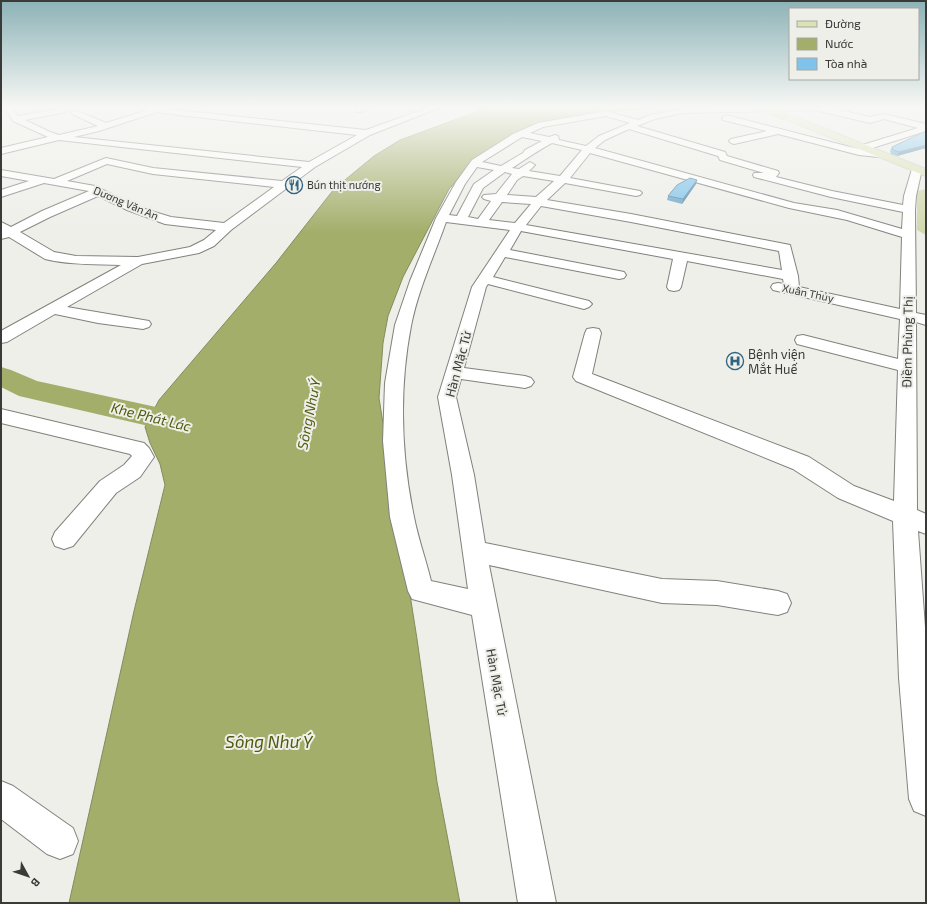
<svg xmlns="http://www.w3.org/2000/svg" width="927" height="904" font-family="'Exo 2',sans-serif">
  <rect width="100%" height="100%" fill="#eeefe9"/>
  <path fill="#d0d8ad" d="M926,189v46l-9,-5v-39z"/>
  <path fill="#a3ae6b" stroke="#848b5c" d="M490,107h185l-49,3 -33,4 -34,6 -44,15 -54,41 -12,13 -46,88 -15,39 -5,27 -4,55 38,241 20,143 23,121h-391l65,-292 31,-126 -5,-21 -10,-21 -5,-16 14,-27 117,-137 58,-74 40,-33 26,-16z"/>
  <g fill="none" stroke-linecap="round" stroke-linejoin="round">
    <path fill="#a3ae6b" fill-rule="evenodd" d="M1,367l10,3 26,11 119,26 48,13 4,8 -4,8 -11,3 -40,-12 -134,-31 -18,-9z"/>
    <g stroke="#81827d" stroke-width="2">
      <path id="minor" d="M1,107c9,-1 12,1 17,9l48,-8v4l-41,8 25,12 9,3 39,-9 -26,-12 -1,-2 4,-2 31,13 42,-13 -4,-3h25l-2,2 199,21 64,-23h11l-71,28 -55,32 -84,63 -17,16 -15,7 -57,11 -75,43 82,14 2,3 -2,3 -6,2 -45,-6 -43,-9 -48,28 -6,1v-12l120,-66c-26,-1 -51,0 -76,-6l-36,-22 -8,2v-17l10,5 31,-16 47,-20 -45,-8 -43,14v-7l28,-9 -28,-5v-6l53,9 52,-21 47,10 129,13 20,-14 -243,-27 -58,14v-6l47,-11 -35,-16 -5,-8zM157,112l21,3 179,20 -48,27 -235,-25 25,-6zM107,164l46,10 121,13 -50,36 -53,-6 -36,-11 -40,-20 -28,-5zM98,196l29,14 38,14 51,6 -12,10 -14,7 -52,10 -62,-1 -22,-4 -34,-20 30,-15z
        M361,107h10l-9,5h-6v-4z
        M749,107h78l43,10 14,-3 42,10v7l-60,19 15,2 2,2 -5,3 -19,-2 -81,-21 -44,10 -3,-1 -2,-2 2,-2 36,-8 -44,-11 -1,-2 4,-3 132,34 1,-3 59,-18 -34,-9 -14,4 -55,-13 -133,3 -27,6 -18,7 88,26 2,4 51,15 1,2 -3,4 56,14 71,14 1,-9 8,-27 5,-3 5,3 -6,27 -1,14 1,103 10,2v10l-10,-3 1,188 9,4v20l-8,-3 8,110v175l-12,-5 -5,-12 -10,-121 -6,-157 -55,-23 -45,-29 -217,-88 -3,-4 12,-44 2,-4 6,-1 6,1 2,4 -9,41 217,83 45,29 40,15 4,-131 -101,-26 -2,-4 2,-4 6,-1 95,24 2,-40 -127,-29 -2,-3 2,-3 5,-1 6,1 -1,-5 -96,-18 -6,26 -2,3 -5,1 -5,-1 -2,-3 6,-28 -152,-28 -11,19 109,21 5,1 2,3 -2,3 -5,1 -114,-22 -12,20 96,24 3,3 -3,3 -5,2 -96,-25 -2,3 -22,81 61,8 6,2 3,4 -3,4 -6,2 -64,-9 -5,18 18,78 11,68 177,36 55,2 61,10 9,3 4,9 -4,9 -9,3 -61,-10 -55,-2 -173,-38 67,338h-38l-46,-288 -60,-16 -4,-8 -18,-74 -7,-76 2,-58 10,-58 15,-44 26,-63 20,-36 16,-22 41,-26 25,-11 68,-12 32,9 12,-5 32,-6zM606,116l24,7 -31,13 -13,10 -27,-6 -1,-4 -3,-1 -6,2 -19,-4 13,-6zM629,129l89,27 2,4 44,13h-10l-1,2 1,2 77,20 72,15 -1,17 -65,-19 -43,-7 -199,-55 10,-8zM522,137l20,4 -17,9 -2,3 -22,13 -19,-4zM552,143l30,7 -22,26 -31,-5 6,-6 -5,-3 -11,7 -7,-1c14,-9 25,-17 40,-25zM590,153l199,55 58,12 55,17 -2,72 -101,-22 -1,-11 -8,-31 -159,-31 -84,-14 18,-17 71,13 4,-1 2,-2 -2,-2 -70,-13zM477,167l17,3 -20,14 -17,32 -8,-1 16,-31zM505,172l7,2 -16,20 -12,1 -2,2 2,2 7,2 -13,18 -10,-2 15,-29zM523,176l31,5 -18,16 -29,-2 10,-15zM502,202l29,2 -16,19 -26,-3zM541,206l90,16 148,29 3,19 -256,-45zM446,222l64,8 -38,57 -34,110 14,78 16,114 -37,-8c-5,-21 -13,-43 -17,-64 -13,-63 -15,-128 -3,-191 7,-36 23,-70 35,-104z
        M1,409l143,34 5,5 5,9 -14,20 -24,16 -43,53 -9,3 -9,-3 -3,-7 3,-7 45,-51 24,-16 8,-9 -2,-2 -129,-31z
        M1,781l12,5 60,42 5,13 -5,13 -13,5 -13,-5 -46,-35z"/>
    </g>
    <g stroke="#cccccb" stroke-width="2">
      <path id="major" d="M783,112l143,57v7l-146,-59 -1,-2 1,-2z"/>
    </g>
    <path stroke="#b2b3ae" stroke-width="1.5" stroke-dasharray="1 1" stroke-linecap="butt" d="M926,202v16"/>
    <use href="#minor" fill="#fff" fill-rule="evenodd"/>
    <use href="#major" fill="#dae2b4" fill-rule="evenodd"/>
    <g stroke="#cccccb" stroke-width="10" stroke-linecap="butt">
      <path id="highway-bridge" d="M763,107l20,8"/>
    </g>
    <use href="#highway-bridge" stroke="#c2cf82" stroke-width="10"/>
  </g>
  <path fill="#6da7cb" d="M926,131v17l-29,8 -6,-2 -1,-3 2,-4z
    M696,184l-14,20 -15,-4 1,-4z"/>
  <path fill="#5988a5" d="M926,145v3l-29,8 2,-4z
    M697,180l-1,4 -14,20 1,-5z"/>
  <path fill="#7fc2ec" stroke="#5988a5" d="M926,131v14l-27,7 -6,-2 -1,-3z
    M690,178l7,2 -14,19 -15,-3 9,-11z"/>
  <linearGradient id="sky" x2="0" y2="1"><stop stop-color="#8cb2b6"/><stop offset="0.46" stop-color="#f7f8f5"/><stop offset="1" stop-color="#f7f8f5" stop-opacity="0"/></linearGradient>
  <rect width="927" height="233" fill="url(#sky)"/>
  <defs>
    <g id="restaurant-ring" transform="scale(0.9)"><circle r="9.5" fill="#eeefe9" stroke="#326481" stroke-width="1.5"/><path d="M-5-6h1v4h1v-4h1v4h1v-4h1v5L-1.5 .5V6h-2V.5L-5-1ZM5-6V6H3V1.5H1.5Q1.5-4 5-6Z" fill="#326481"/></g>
    <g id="hospital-ring" transform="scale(0.9)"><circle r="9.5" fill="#eeefe9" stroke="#326481" stroke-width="1.5"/><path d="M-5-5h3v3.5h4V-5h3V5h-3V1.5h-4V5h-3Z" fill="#326481"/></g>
  </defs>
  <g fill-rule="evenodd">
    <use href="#restaurant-ring" x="294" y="185"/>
    <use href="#hospital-ring" x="735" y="361"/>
  </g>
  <g text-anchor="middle" stroke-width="4" stroke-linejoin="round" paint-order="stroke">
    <g font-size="11" fill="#3a3a38" stroke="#eeefe9" text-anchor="start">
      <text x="307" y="189">Bún thịt nướng</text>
    </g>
    <g font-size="11" fill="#3a3a38" stroke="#eeefe9">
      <text transform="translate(126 203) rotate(23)" y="4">Dương Văn An</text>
      <text transform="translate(808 293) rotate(12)" y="4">Xuân Thủy</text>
    </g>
    <g font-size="13" fill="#3a3a38" stroke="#eeefe9">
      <text transform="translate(907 342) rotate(-89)" y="5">Điềm Phùng Thị</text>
      <text transform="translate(458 364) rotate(-75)" y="5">Hàn Mặc Tử</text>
      <text transform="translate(497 682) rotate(80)" y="5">Hàn Mặc Tử</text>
    </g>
    <g font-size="13" fill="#3a3a38" stroke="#eeefe9" text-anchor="start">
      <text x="748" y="359">Bệnh viện<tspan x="748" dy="15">Mắt Huế</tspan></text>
    </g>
    <g font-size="14" font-style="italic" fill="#515a0c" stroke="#eeefe9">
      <text transform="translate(309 414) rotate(-79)" y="5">Sông Như Ý</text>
      <text transform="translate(151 417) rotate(14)" y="5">Khe Phát Lác</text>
    </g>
    <g font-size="17" font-style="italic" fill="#515a0c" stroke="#eeefe9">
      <text x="269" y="748">Sông Như Ý</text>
    </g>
  </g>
  <rect width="927" height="904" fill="none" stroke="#3a3a38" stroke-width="4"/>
  <rect x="789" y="8" width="130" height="72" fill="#eeefe9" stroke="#a6a7a2"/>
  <rect x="797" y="21" width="20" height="6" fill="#dae2b4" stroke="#a6a7a2"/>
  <text x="825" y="28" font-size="12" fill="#3a3a38">Đường</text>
  <rect x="797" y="38" width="20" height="12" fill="#a3ae6b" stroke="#a6a7a2"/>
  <text x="825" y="48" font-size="12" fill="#3a3a38">Nước</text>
  <rect x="797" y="58" width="20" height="12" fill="#7fc2ec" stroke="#a6a7a2"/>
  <text x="825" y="68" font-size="12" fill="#3a3a38">Tòa nhà</text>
  <g transform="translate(28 876) rotate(130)" stroke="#eeefe9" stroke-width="3" paint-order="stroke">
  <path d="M0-3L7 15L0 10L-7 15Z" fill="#3a3a38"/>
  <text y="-6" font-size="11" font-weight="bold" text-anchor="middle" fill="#3a3a38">B</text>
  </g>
</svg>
